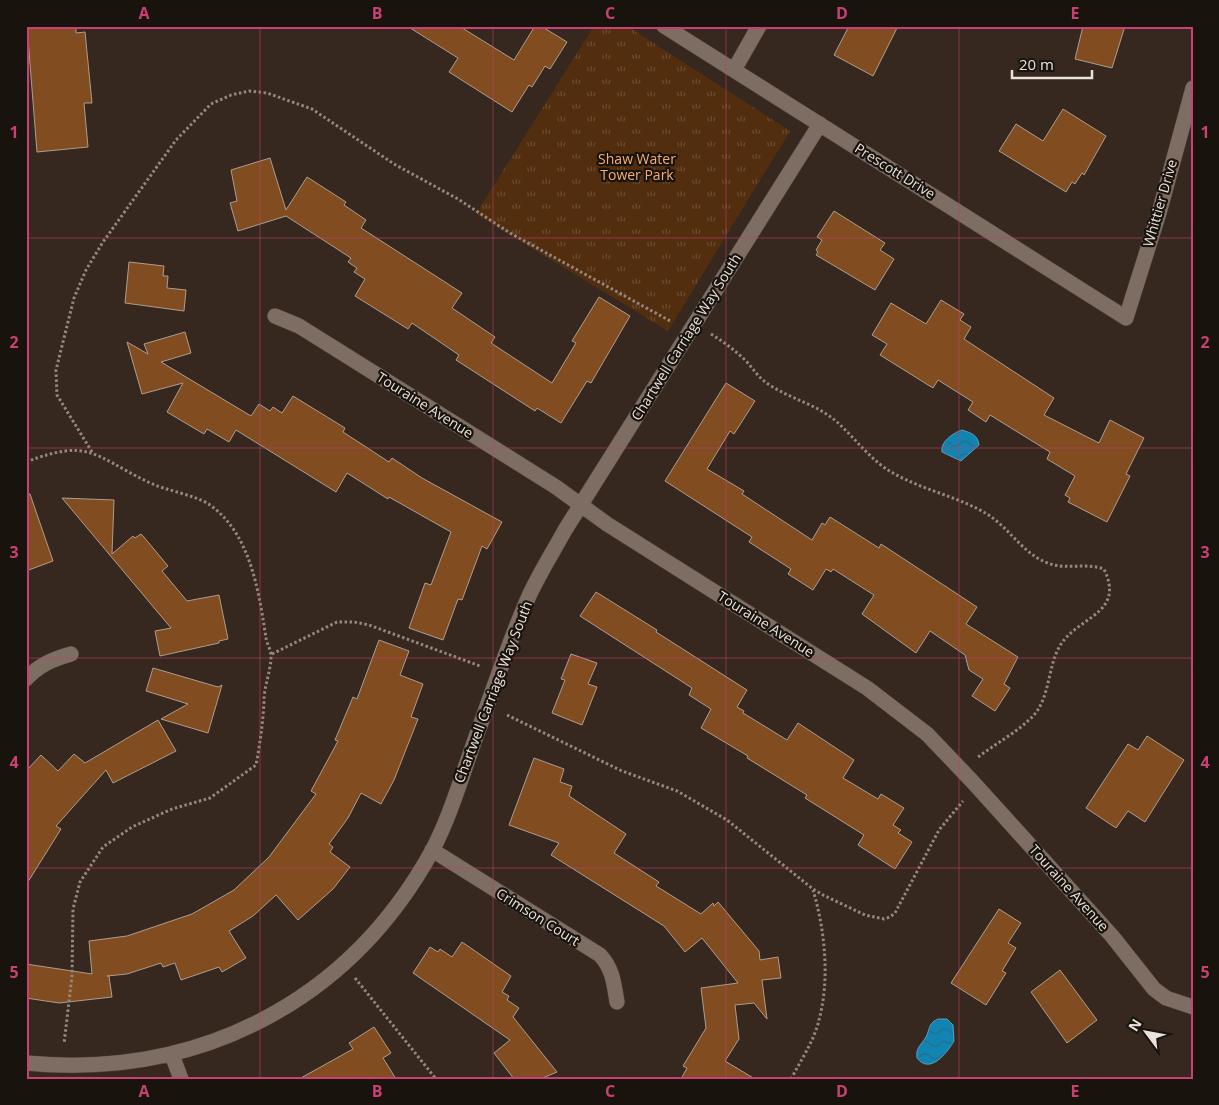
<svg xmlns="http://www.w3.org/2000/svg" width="1219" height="1105" font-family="'Open Sans',sans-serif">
  <defs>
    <pattern id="park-tufts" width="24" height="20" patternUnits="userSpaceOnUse" patternTransform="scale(1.25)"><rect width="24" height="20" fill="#522e0e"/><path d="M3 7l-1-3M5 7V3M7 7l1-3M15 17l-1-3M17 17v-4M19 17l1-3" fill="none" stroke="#6b4c30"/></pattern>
    <pattern id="water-waves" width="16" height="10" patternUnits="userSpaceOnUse" patternTransform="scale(1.25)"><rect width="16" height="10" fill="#1284b2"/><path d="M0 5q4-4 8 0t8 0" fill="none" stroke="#246e8b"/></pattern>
  </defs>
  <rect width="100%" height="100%" fill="#36281e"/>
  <path fill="url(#park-tufts)" d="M594,26h33l163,105 -122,200 -192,-117z"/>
  <path fill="url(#water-waves)" stroke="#53a0be" d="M962,430c9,3 16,5 17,15l-18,16 -19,-9c-2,-10 11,-19 20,-22z
    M938,1019h9l6,6 1,16c-7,12 -24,34 -37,17 -2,-11 6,-14 10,-23 3,-8 2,-12 11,-16z"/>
  <path fill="#814d20" stroke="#ad9d90" d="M27,26h49v7l9,-1 7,71h-8l4,44 -51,5z
    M407,26h52l55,34 21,-34h6l26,16 -17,27 -5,-3 -13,21 -3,-2 -17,27 -63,-40 9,-14z
    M849,26h49l-25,50 -39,-21z
    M1083,26h42l-13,42 -37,-9z
    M1063,109l43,27 -22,39 -2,-2 -7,11 -3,-2 -6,10 -67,-41 17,-27 27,17z
    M270,158l16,52 21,-33 39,25 -2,3 22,15 -5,8 101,65 -10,15 43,29 -4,6 61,40 24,-40 -4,-2 27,-44 31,19 -39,67 -4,-2 -26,42 -24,-15 -2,3 -79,-51 3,-5 -47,-32 -4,6 -53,-33 10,-17 -11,-7 3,-4 -9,-6 3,-4 -65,-42 -48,15 -8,-28 7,-2 -6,-31z
    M834,211l51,32 -5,7 14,9 -19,31 -59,-35 2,-3 -2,-2 6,-10 -5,-3z
    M129,262l35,4 -1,10h5l-1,12 19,2 -2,21 -59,-8z
    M941,300l23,14 -4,6 11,7 -7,12 90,59 -10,17 55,28 11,-23 34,18 -18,36 4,2 -23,46 -39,-20 2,-4 -5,-3 10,-19 -28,-17 3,-7 -60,-37 -4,7 -18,-12 5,-8 -35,-22 -5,8 -53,-33 7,-11 -15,-9 19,-32 35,21z
    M185,332l6,21 -30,9 90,54 8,-12 11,7 3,-4 9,6 11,-17 52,32 -2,4 46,30 3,-4 30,20 80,44 -15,27 -5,-3 -20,54 -4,-1 -15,41 -34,-12 16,-45 6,2 20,-53 -62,-35 -1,2 -41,-26 -11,19 -100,-62 -7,12 -22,-13 -3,5 -37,-22 16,-29 -41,11 -15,-52 21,12 -4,-10z
    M726,383l29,18 -21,33 -4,-3 -23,38 37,22 -2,3 70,46 10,-17 3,2 5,-8 49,31 2,-4 96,63 -11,17 52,33 -14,27 6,4 -15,23 -23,-15 11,-17 -14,-9 -4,-15 -35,-24 -14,22 -54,-39 12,-19 -41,-26 -2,3 -5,-3 -13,21 -25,-16 3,-5 -42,-27 3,-5 -87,-56z
    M26,494h4l23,67 -27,10z
    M62,498l52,2 -2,54 21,-18 2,2 6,-4 2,2 25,30 -6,5 25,30 32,-6 9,44 -9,2v2l-59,13 -5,-25 16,-3z
    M596,592l61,38 -1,2 91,58 -10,17 7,4 -1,2 44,27 11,-17 56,37 -11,18 35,21 3,-5 23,14 -11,17 8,5 -3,3 14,9 -17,27 -37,-24 6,-10 -59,-37 2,-3 -60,-37 1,-2 -47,-28 10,-19 -22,-14 3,-7 -112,-72z
    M379,640l30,11 -9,24 23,9 -12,33 7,2 -24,61 -13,24 -20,-11 -13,25 -19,26 4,3 -3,5 20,15 -17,22 -35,31 -22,-25 -23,21 -24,15 17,27 -24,14 -3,-5 -38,13 -6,-17 -12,4 -2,-4 -34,11 -20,2h2l3,21 -53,6 -33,-5v-34l66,10 -3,-33 38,-5 65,-22 42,-24 35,-33 47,-63 -5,-3 27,-50 -3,-1 18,-43 4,2z
    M571,654l26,9 -9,21 9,3 -15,38 -30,-12 13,-33 -4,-1z
    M153,668l65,19 4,-2 -14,48 -47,-14 27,-15 -42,-13z
    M158,720l18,31 -63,32 -7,-13 -50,56 5,3 -35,56v-114l15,-16 17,16 16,-17 11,9z
    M1147,736l37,24 -39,62 -17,-11 -12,17 -30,-20 42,-64 10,6z
    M534,758l30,11 -4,13 12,4 -3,10 57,38 -12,19 45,29 -3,4 45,28 12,-11 1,3 4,-4 41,49 1,9 18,-3 3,21 -19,2 5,39 -13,-16 -19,2 4,34 -14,22 30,18h-74l6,-11 -4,-2 23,-38 -5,-40 37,-5 -36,-45 -17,14 -21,-26 -113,-71 8,-12 -50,-18z
    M999,909l22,14 -13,20 8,5 -14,23 4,2 -20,32 -35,-22z
    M462,942l49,34 -9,16 7,4 -2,4 12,8 -6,9 44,55 -17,7h-26l-20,-26 16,-13 -97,-67 17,-26 8,5 2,-3 12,8z
    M1060,970l37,50 -30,23 -36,-51z
    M374,1027l17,26 -8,5 13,21h-97l54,-30 -4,-6z"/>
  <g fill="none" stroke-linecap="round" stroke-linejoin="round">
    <g stroke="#4e433b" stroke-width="16">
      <path id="minor" d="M664,26l462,292 33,-105 34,-125
        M734,70l25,-44
        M275,316l24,10 257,161 51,37 260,164 60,46 44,46 141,156 42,53 12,9 27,9
        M26,679c13,-14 27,-20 45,-25
        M432,850l168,105c13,14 14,29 17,47
        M172,1055l9,24
        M26,1063c172,16 322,-60 406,-212 19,-36 31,-79 45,-117 17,-46 32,-93 52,-138 10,-22 24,-44 36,-66l255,-406"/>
    </g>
    <path stroke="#938780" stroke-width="3" stroke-dasharray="2.5 2.5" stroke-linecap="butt" d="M711,334c13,8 25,17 36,28 7,8 12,16 21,22 22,15 49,20 69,38 19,17 34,39 56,51 29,17 64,23 94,41 21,13 35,38 58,48 20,9 39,0 59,7 20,42 -19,46 -40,71 -15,18 -13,47 -25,68 -10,18 -45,36 -62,50
      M92,452l-35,-57 -1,-25 18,-72 12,-28 17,-28 73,-102 35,-36 20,-9 18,-4 18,2 45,16 82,55 64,35 52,34 162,89
      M26,462c63,-24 67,-7 120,19 19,10 48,13 64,24 41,29 49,88 56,133 1,6 5,12 5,18 0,15 -7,30 -7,45 -1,22 -4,42 -8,64l-46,33 -38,11 -40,18 -29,20 -23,35 -7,27 -1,67 -8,68
      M272,654l65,-32h17l15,3 111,41
      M507,715l115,56 55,20 50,29 86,69 10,6 42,20 19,4 6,-2 5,-4 44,-83 24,-29
      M355,978l81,101
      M791,1079c10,-19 23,-38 28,-59 11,-41 6,-90 -6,-130"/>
    <use href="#minor" stroke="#7d6d62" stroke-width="15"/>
  </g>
  <path fill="none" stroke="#ca4075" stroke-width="1" stroke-opacity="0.55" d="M260,26v1053M493,26v1053M726,26v1053M959,26v1053M26,238h1167M26,448h1167M26,658h1167M26,868h1167"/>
  <g text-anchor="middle" stroke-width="4.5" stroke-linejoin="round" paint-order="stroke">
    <g font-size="14" fill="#f7ac71" stroke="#19130e">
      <text x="637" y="164">Shaw Water<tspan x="637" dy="16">Tower Park</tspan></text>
    </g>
    <g font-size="14" fill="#eae1db" stroke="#19130e">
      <text transform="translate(895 171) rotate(32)" y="5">Prescott Drive</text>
      <text transform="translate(1160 203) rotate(-74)" y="5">Whittier Drive</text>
      <text transform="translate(686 337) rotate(-58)" y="5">Chartwell Carriage Way South</text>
      <text transform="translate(425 405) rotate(32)" y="5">Touraine Avenue</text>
      <text transform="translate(766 624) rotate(32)" y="5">Touraine Avenue</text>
      <text transform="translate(493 692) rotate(-69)" y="5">Chartwell Carriage Way South</text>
      <text transform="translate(1069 888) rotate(48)" y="5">Touraine Avenue</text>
      <text transform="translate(538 917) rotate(32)" y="5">Crimson Court</text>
    </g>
  </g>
  <rect width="1219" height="1105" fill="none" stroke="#19130e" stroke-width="55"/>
  <g transform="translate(1146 1032) rotate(302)" stroke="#19130e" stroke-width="4" paint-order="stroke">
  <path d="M0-4L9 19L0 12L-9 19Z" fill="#eae1db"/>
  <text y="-8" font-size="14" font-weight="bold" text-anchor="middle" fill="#eae1db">N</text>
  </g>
  <path d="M1012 70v8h80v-8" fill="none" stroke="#eae1db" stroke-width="2.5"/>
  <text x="1019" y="70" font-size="15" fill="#eae1db" stroke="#19130e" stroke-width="4" paint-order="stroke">20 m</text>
  <rect x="28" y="28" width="1164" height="1050" fill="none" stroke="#ca4075" stroke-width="2"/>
  <g font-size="16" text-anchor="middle" font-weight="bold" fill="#ca4075">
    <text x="144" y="19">A</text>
    <text x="377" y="19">B</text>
    <text x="610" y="19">C</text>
    <text x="842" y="19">D</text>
    <text x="1075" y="19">E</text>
    <text x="14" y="138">1</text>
    <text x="1205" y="138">1</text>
    <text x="14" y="348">2</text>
    <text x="1205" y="348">2</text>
    <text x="14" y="558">3</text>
    <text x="1205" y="558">3</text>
    <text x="14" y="768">4</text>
    <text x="1205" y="768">4</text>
    <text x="14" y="978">5</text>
    <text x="1205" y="978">5</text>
    <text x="144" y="1097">A</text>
    <text x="377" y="1097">B</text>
    <text x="610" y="1097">C</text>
    <text x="842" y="1097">D</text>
    <text x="1075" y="1097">E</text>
  </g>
</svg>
